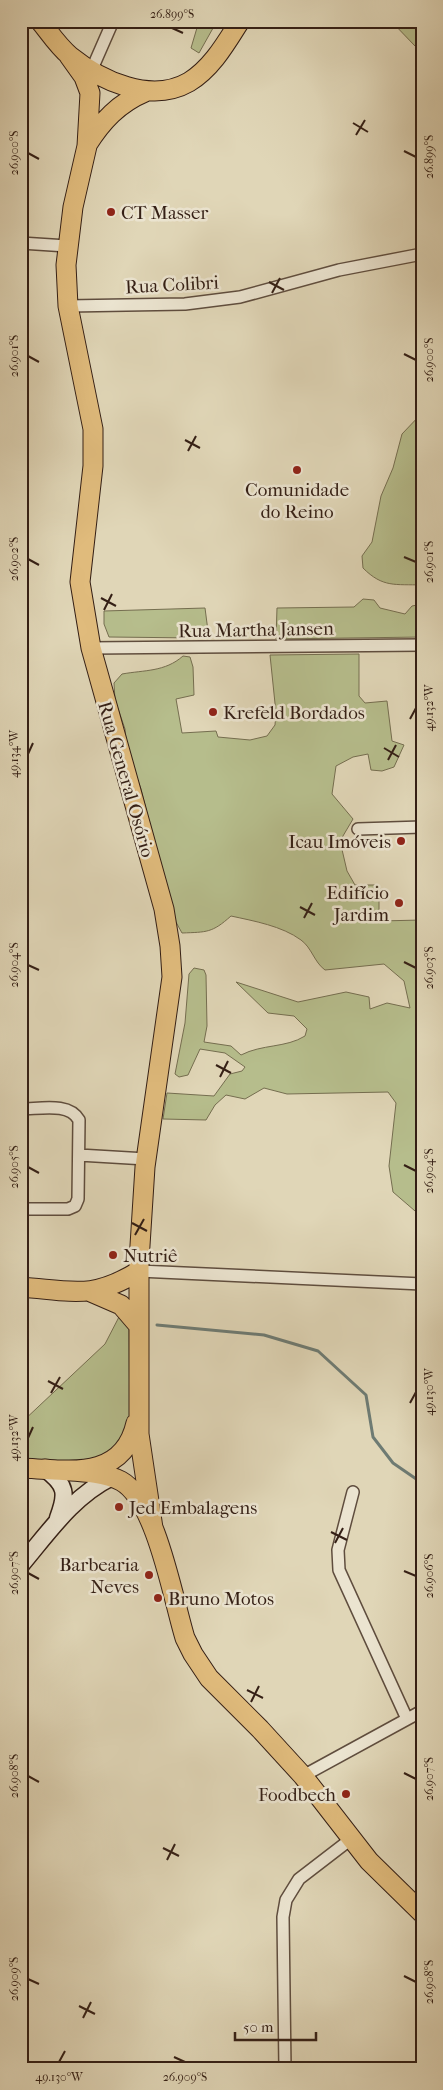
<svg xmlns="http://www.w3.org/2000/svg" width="443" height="2090" font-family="'IM FELL French Canon',serif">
  <rect width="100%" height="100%" fill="#e0d6b7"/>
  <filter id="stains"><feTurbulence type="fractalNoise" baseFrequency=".004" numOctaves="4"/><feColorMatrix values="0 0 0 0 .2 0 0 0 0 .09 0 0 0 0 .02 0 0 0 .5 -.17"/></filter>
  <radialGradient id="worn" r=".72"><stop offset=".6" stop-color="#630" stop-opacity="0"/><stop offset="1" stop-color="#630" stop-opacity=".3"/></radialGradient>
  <path fill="#b6bd8c" stroke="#756e50" d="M199,21h18l-18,32 -8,-5z
    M391,21h31v26l-7,-1z
    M422,413v172c-27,-1 -39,3 -59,-17l-1,-12 10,-14 9,-46 12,-28 9,-34z
    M363,599l11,1 6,8 25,6 7,-8 10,-2v33l-146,2 1,-31 77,-1z
    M205,608l3,23 -10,7 -89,-1 -5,-13v-13z
    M359,654v42l6,7 22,-2 5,40 12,4 -10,22 -12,4 -11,-1 -3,-16 -15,3 -17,9 -4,28 21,25 -13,22 7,30 8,14h24v36l43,-1v297l-29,-25 -4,-26 7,-63 -8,-11 -101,2 -23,-6 -19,11 -19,-4 -11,10 -9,15 -43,-1 4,-26 47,3 16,-22 12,-3 3,-4 -20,-14 -25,-4 -12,26 -9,2 -4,-3 10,-51 4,-49 5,-6 10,2 2,5 1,51 -3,16 27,4 10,9c21,-11 45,-7 64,-19l2,-7 -13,-13 -26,-3 -32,-31 62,20 48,-10 23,5 1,12 17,-6 23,5 -6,-27 -20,-17 -59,6c-11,-8 -13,-22 -24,-30 -19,-14 -47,-19 -70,-24 -19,17 -24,16 -49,17l-10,-18 -31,-126 -14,-39 -2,-21 -10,-29 -1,-17 8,-9c22,-4 43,-2 61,-18l7,1 3,10 1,28 -18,4 6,34 34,-2 2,6 32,3 17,-4 8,-11 1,-12 -6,-58z
    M120,1315l9,14 1,100 -4,13 -28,21 -77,-3v-37l84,-79z"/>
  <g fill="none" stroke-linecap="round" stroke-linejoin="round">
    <path stroke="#6e7b73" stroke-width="3" d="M157,1325l107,10 54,16 48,44 7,42 20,26 29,20"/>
    <g stroke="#5f4d3e" stroke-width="14">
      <path id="minor" d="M92,69l21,-48
        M21,243l46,3
        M68,306l117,-2 55,-7 99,-27 83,-16
        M91,648l331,-3
        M358,829l64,-2
        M21,1109c19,0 48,-7 58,11l-1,79 -3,7 -7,3h-47
        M79,1155l67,4
        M139,1271l283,13
        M353,1492l-15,58 1,20 68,149
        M303,1776l119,-65
        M285,2069l-2,-152 3,-17 13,-21 52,-40"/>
    </g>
    <g stroke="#341f15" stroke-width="19">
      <path id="secondary" d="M45,1469c22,16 22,25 13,49
        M21,1565c27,-32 52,-69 91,-88"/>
    </g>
    <g stroke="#341f15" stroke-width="21">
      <path id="primary" d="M40,21c9,11 18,25 30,35 31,25 81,48 119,26 23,-14 37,-39 51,-61
        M69,56l15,21 6,16 -3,53 -14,61 -7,58 2,41 25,123v37l-13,116 11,66 73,261 6,37 2,31 -27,190 -6,94v173l14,94
        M87,145c15,-24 32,-42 58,-53
        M21,1287c52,4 71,13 118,-16
        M91,1292l30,13 18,21
        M21,1468c47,2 102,13 115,-45
        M45,1469c24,3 55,1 76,12 35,19 52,118 64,157l8,16 16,24 51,51 43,47 66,85 53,52"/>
    </g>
    <use href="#minor" stroke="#ebe4d0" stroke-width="11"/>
    <use href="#secondary" stroke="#ebe4d0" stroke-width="16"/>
    <use href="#primary" stroke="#e0bb7c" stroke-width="19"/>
  </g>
  <path fill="none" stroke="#341f15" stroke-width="2" d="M172,28l11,5M353,123l15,9M356,135l9,-15M404,151l12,6M28,153l11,6M269,282l15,8M272,293l8,-15M404,354l12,6M28,356l11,6M185,440l15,8M188,451l8,-15M404,557l12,5M28,559l11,6M101,598l15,8M104,610l8,-16M410,719l6,-11M384,748l15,9M28,754l5,-11M388,760l8,-15M300,907l15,8M304,918l8,-15M404,962l12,6M28,965l11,5M216,1065l15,8M220,1077l8,-16M404,1165l12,6M28,1167l11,6M132,1223l15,8M135,1235l9,-16M48,1381l15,8M51,1393l9,-16M410,1403l6,-11M28,1438l5,-11M331,1532l16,8M335,1543l8,-15M404,1571l12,5M28,1573l11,6M247,1690l16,8M251,1702l8,-16M404,1773l12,6M28,1776l11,6M163,1848l16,8M167,1860l8,-16M404,1976l12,6M28,1979l11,5M79,2006l16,8M83,2018l8,-16M174,2057l11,5M59,2062l6,-11"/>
  <g fill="#8f2418" stroke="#ebe4d0" stroke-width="2">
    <circle cx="111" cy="212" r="5"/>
    <circle cx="297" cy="470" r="5"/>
    <circle cx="213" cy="712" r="5"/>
    <circle cx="401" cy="841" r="5"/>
    <circle cx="399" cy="903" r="5"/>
    <circle cx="113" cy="1255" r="5"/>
    <circle cx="119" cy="1507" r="5"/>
    <circle cx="149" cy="1575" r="5"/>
    <circle cx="158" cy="1598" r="5"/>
    <circle cx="346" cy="1794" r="5"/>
  </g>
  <g text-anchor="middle" stroke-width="5" stroke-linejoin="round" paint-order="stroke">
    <g font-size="19" fill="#341f15" stroke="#ebe4d0" text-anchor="start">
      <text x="121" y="219">CT Masser</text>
      <text x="297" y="496" text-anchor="middle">Comunidade<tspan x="297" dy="22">do Reino</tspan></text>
      <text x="223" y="719">Krefeld Bordados</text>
      <text x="391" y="848" text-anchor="end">Icau Imóveis</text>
      <text x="389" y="899" text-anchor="end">Edifício<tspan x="389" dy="22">Jardim</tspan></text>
      <text x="123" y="1262">Nutriê</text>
      <text x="129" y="1514">Jed Embalagens</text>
      <text x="139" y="1571" text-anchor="end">Barbearia<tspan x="139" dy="22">Neves</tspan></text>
      <text x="168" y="1605">Bruno Motos</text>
      <text x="336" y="1801" text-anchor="end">Foodbech</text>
    </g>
    <g font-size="19" fill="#341f15" stroke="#ebe4d0">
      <text transform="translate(172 284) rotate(-3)" y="7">Rua Colibri</text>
      <text transform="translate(256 629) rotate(-1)" y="7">Rua Martha Jansen</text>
      <text transform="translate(127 779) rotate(74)" y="7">Rua General Osório</text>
    </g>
  </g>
  <rect width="443" height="2090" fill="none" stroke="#e0d6b7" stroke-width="55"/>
  <path d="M235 2032v8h81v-8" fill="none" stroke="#341f15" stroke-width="2.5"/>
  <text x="243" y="2032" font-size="15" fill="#341f15" stroke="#ebe4d0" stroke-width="4" paint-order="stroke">50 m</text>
  <rect x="28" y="28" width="388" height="2034" fill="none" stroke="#341f15" stroke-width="2"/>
  <g font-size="12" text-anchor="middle" fill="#341f15">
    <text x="172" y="18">26.899°S</text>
    <text transform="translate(14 153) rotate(-90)" y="4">26.900°S</text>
    <text transform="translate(429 157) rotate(-90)" y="4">26.899°S</text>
    <text transform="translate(14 356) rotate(-90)" y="4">26.901°S</text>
    <text transform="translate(429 360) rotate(-90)" y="4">26.900°S</text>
    <text transform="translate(14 559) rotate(-90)" y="4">26.902°S</text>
    <text transform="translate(429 562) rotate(-90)" y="4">26.901°S</text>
    <text transform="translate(429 708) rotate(-90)" y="4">49.132°W</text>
    <text transform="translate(14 754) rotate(-90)" y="4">49.134°W</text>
    <text transform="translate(14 965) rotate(-90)" y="4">26.904°S</text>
    <text transform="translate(429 968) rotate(-90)" y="4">26.903°S</text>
    <text transform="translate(14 1167) rotate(-90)" y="4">26.905°S</text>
    <text transform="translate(429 1171) rotate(-90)" y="4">26.904°S</text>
    <text transform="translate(429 1392) rotate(-90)" y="4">49.130°W</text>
    <text transform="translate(14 1438) rotate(-90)" y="4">49.132°W</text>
    <text transform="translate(14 1573) rotate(-90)" y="4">26.907°S</text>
    <text transform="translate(429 1576) rotate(-90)" y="4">26.906°S</text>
    <text transform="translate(14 1776) rotate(-90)" y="4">26.908°S</text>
    <text transform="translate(429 1779) rotate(-90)" y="4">26.907°S</text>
    <text transform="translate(14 1979) rotate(-90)" y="4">26.909°S</text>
    <text transform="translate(429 1982) rotate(-90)" y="4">26.908°S</text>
    <text x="59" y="2081">49.130°W</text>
    <text x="185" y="2081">26.909°S</text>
  </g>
  <rect width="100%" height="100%" filter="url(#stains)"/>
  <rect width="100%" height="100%" fill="url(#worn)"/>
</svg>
